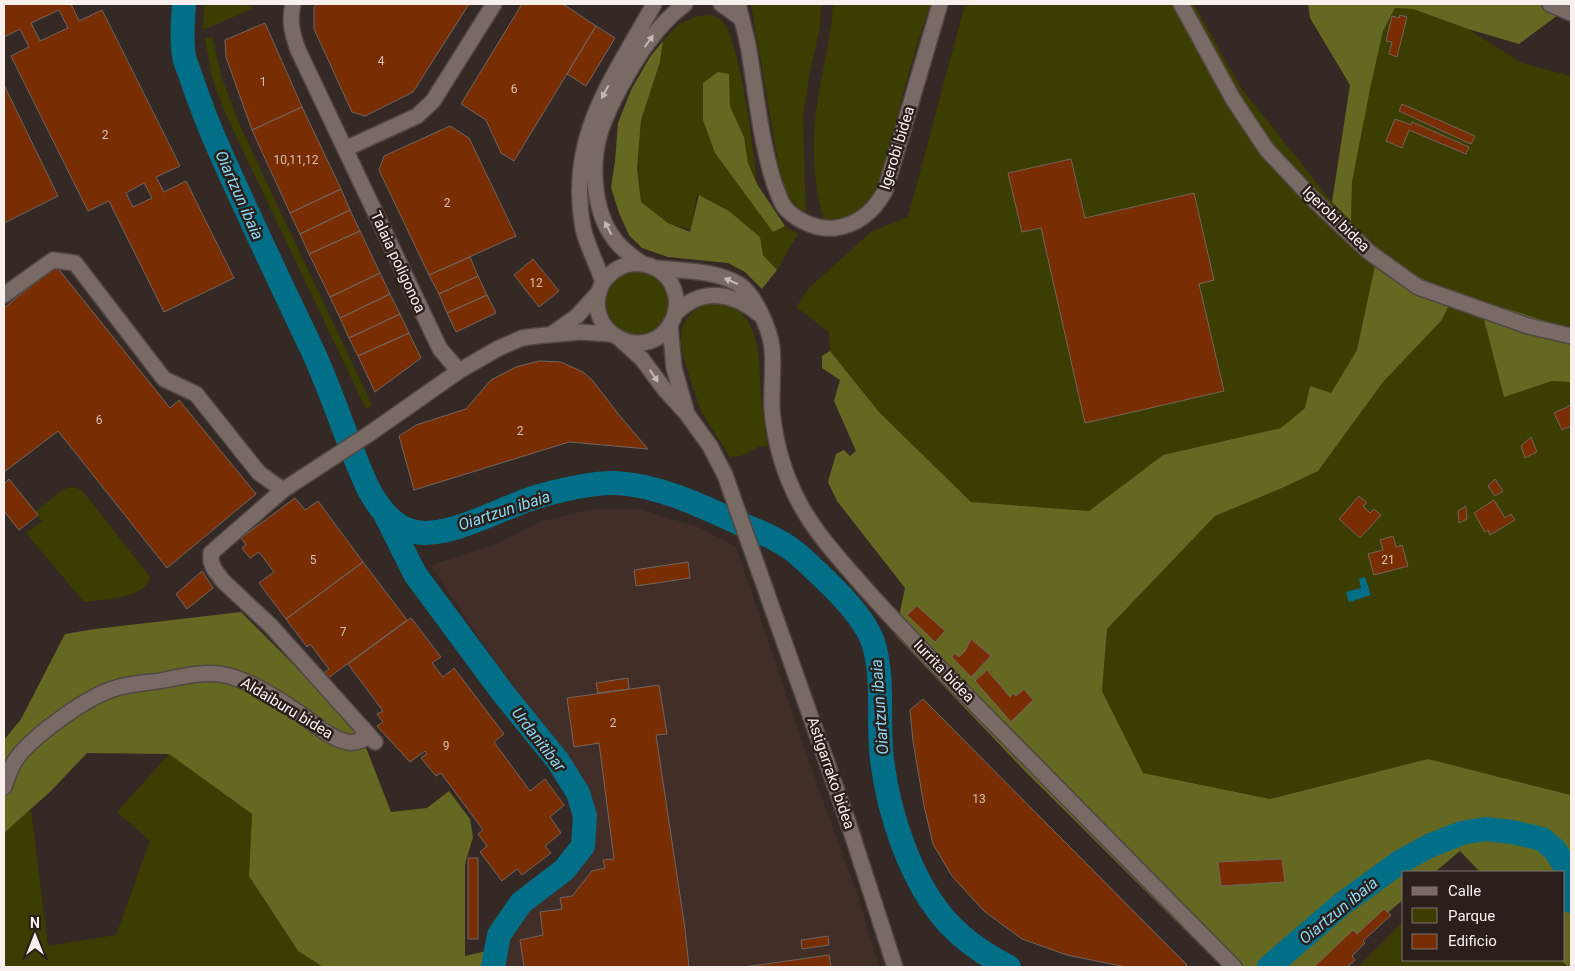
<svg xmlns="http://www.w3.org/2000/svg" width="1575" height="971" font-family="Roboto,sans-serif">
  <rect width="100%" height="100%" fill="#342924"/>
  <path fill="#412e28" d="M591,509h49l58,18 38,20 84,246 38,103 21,71h-380l3,-17 8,-21 10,-14 59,-50 10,-16 5,-14 1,-13 -2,-13 -3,-12 -8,-15 -60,-81 -92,-136 64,-20 45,-23z"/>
  <path fill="#3b3d01" d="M204,4h48v5l-49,21z
    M751,4h70l-1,23 -11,50 -6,40 3,99 -19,-20 -9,-34z
    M833,4h98c-14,37 -25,78 -35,117 -7,27 -12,55 -26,79 -9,14 -30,24 -46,20 -9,-28 -11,-58 -10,-87 2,-42 17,-87 19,-129z
    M965,4h229l47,84 91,114 19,19 1,-39 8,-50 23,-101 12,-23 18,1 55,20 54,34 49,13v253l-92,-28 73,80 19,1v413l-143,-36 -158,40 -128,-26 -40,-82 5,-62 108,-113 67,-28 159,-167 -14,-39 -25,-13 -24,-18 -21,99 -26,43 -26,15 -24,20 -118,27 -74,56 -118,-9 -92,-90 -49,-61 -1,-19 -33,-25 13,-19 62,-56 37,-15z
    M712,15c3,2 7,3 10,6 18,18 32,133 35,163l-9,-21 -4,-26 -14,-31 -1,-31 -26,8 70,148 12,-5 13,8 -21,36 -15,-15 -33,-44 -32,-17 -6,36 -23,-7 -27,-21 -4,-33 4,-49 19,-58 3,-21 16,-17 19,-8z
    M212,37l10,41 19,50 131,277 -6,4 -140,-294 -14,-37 -7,-40z
    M606 303a31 31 0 1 1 62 0a31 31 0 1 1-62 0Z
    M712,302c6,1 14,1 19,4 31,15 28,61 30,90 2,17 4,33 7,50l-10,1 -14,8 -14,3c-7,-15 -17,-26 -25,-40 -7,-12 -10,-26 -15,-40 -11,-33 -19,-62 22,-76z
    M74,487l8,3 68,87c-4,22 -47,22 -66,25l-58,-69 16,-12 -7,-9 29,-23z
    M169,754l83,60 -3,62 49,75 25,16h-319v-134l27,-24 17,137 68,-11 34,-94 -33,-29z
    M1404,921v39h160l2,2 -5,5h-203z"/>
  <path fill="#656821" d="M1308,4h240l14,8 -43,32 -51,-15 -55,-20 -18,-1 -12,23 -13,58 -18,93 -1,39 -19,-19 18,-117 -40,-67z
    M663,41l-3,21 -19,58 -4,49 4,33 27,21 22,9 9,-37 30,16 31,26 3,18 14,15 -15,19 -17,-17 -17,-9 -60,-6 -26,-9 -13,-13 -10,-22 -8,-26 4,-26 3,-38 13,-33 19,-33z
    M718,72l11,2 1,32 14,31 4,26 9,21 28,42 -12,6 -58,-79 -12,-33v-37z
    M1378,251c28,20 45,30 78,41l-15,29 -58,61 -65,89 -36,17 -67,28 -108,113 -5,62 41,82 127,26 158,-40 143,36v172h-3l-7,-7h3v-88h-84l-20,-21 -25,21h-31v27l-81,68h-101l-199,-198 -128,-134 10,-47 -68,-87 -9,-19 8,-28 8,-4 6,6 6,-5 -22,-50 6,-21 -18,-12v-12l8,-5 49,61 92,90 118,9 74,-56 118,-27 24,-20 5,-22 21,7 26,-43z
    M1479,300l92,29v53l-19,-1 -48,16z
    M241,612l108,108 18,30 24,62 36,-4 22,-17 21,28 3,18 -8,27v92l21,-5 -2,16h-161l-25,-16 -49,-75 3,-62 -83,-60 -82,-1 -36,38 -47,42v-93l17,-21 44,-85 30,-5z"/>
  <path fill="#026f89" d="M1365,577l6,18 -22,7 -3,-10 15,-4 -2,-9z"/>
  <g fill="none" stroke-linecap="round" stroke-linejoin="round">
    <path stroke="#026f89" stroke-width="24" d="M184,4c-1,17 -3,35 0,52 1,7 5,14 7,21 8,24 17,47 27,70 29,66 60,131 91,196 23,47 37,98 59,145 9,17 22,35 40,42 36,14 98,-26 135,-35 22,-6 50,-13 73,-12 43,2 88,24 127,42 20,8 42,17 58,32 23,21 62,56 72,85 12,38 4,79 9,118 7,55 29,123 67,164 17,18 38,32 60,43
      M386,516l29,58 88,119 55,68 20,32 7,23 -2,30 -19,24 -43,33 -22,32 -6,32
      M1269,967l73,-63 58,-42 29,-16 33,-13 23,-4 27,3 30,7 13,11 11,18 5,33"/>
  </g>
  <path fill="#782e02" stroke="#726560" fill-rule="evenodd" d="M4,4h67l8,17 23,-11 78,156 -24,11 8,15 22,-11 48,97 -70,34 -55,-111 -21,10 -77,-155 18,-9 -9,-18 -16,8zM59,10l9,18 -28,13 -9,-18zM144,183l8,15 -19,9 -7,-14z
    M317,4h152l-56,88 -48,24 -13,-4 -38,-83v-22z
    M522,4h41l33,22 -82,135 -13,-8 -15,-33 -25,-16z
    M1400,15l7,2 -10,40 -8,-3 3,-12 -6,-1 6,-25 7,2z
    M265,23l37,84 -50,23 -26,-73 -1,-17z
    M596,26l19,12 -29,48 -19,-12z
    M4,85l54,111 -54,27z
    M1402,104l73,32 -4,8 -72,-33z
    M302,107l39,82 -51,24 -38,-83z
    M1395,119l16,6 1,-3 57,25 -3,7 -57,-24 -7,18 -16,-7z
    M450,126l19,12 47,98 -87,39 -50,-105 5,-14z
    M1071,159l14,59 109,-25 20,87 -15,4 25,107 -139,32 -44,-195 -19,4 -14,-59z
    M341,189l9,21 -50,24 -10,-21z
    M350,210l10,21 -51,23 -9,-20z
    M360,231l20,42 -50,24 -21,-43z
    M470,257l8,19 -39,18 -10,-19z
    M533,259l26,32 -20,16 -25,-32z
    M56,266l114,142 9,-8 77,94 -89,74 -109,-137 -54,41v-164z
    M380,273l10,21 -50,24 -10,-21z
    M478,276l9,19 -40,18 -8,-19z
    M390,294l10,20 -51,24 -9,-20z
    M487,295l9,18 -40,19 -9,-19z
    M400,314l9,19 -51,23 -9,-18z
    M409,333l12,25 -46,34 -17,-36z
    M539,361l22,1 22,10 10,9 26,34 29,34 -79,-7 -155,48 -15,-54 17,-11 50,-16 25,-29 25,-13z
    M1571,405v21l-9,4 -8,-17z
    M1531,437l6,15 -12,6 -4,-12z
    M9,479l29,36 -19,15 -15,-19v-27z
    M1495,479l8,12 -8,5 -7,-10z
    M1359,496l8,7 -4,3 7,7 4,-4 7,6 -21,23 -21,-19z
    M295,498l10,12 13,-9 45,61 -77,57 -27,-36 15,-11 -15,-20 -9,6 -8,-10 4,-3 -5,-7z
    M1494,500l11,18 6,-4 4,6 -25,15 -2,-5 -3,2 -11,-19z
    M1466,506l1,13 -8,4 -1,-12z
    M1393,536l3,11 6,-2 6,21 -34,9 -6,-21 15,-4 -3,-10z
    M363,562l44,58 -79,58 -4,-5 5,-4 -19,-25 -3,3 -21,-28z
    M688,562l2,16 -54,8 -2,-16z
    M202,571l11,17 -26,21 -11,-15z
    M917,606l28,25 -10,11 -28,-27z
    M411,618l30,39 -9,6 11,14 11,-9 50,66 -10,8 36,49 15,-12 19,26 -14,12 11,16 -16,13 6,7 -29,22 -5,-6 -15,12 -22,-29 7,-6 -9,-12 5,-4 -42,-57 -5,3 -15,-18 6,-4 -2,-3 -15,11 -33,-36 6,-4 -6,-8 6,-3 -35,-47z
    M971,639l20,17 -20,21 -19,-20 3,-4 4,4 6,-6z
    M987,670l23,27 3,-3 3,2 8,-7 9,11 -22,22 -36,-41z
    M628,678l1,11 -31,4 -2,-10z
    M659,685l8,49 -11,1 29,194 4,38h-165l-4,-27 23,-5 -3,-23 22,-3 -2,-11 12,-2 20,-25 13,-3 -2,-8 11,-1 -15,-116 -25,4 -7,-49z
    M923,699l264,266 -3,2h-58l-59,-12 -45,-16 -38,-28 -32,-35 -19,-32 -9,-38 -11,-65 -3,-31z
    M468,858h10v81h-10z
    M1282,859l3,23 -64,4 -3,-24z
    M1384,909l7,6 -28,26 2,2 -13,13 3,4 -8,7h-33l39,-37 4,4z
    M828,936l1,9 -27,4 -1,-9z
    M829,955l2,12h-87z"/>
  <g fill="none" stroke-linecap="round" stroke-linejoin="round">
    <g stroke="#504743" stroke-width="18">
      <path id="street" d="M293,4c-4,17 -1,29 5,46l142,299 19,22
        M721,4l21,15
        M738,4c3,13 7,27 10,41 8,46 12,93 26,138 4,9 6,20 13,27 12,12 32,20 48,18 23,-3 39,-17 50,-37l55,-187
        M1181,4l52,95 34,51 49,52 53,50 49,35 110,39 43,10
        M345,149l72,-33 16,-15 61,-97
        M4,295l49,-35 22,3 89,116 32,15 63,79 24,17
        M553,333l24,-17 21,-23
        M375,742l-104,-116 -48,-45 -9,-12 -3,-8v-8l72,-63 86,-56 90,-63 38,-22 25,-11 14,-2 44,-4 31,2
        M4,787c2,-7 5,-14 8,-21 13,-26 76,-70 104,-78 16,-5 33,-5 49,-8 18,-4 46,-10 64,-4 26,7 51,24 73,39 14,10 28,23 45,27 5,1 10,0 15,-2l2,-11"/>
    </g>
    <g stroke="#504743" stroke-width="18">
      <path id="secondary" d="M1550,4l21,9
        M641,263c-9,-7 -19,-13 -26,-23 -22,-28 -25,-77 -14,-110 5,-15 12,-29 19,-42 17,-32 36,-62 65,-84
        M656,268c27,3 60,2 84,17 15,10 30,45 32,63 2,20 -1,41 0,62 3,33 13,67 29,96 15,27 35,49 55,72 33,38 67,73 102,109 92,94 184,187 276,280
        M603,282c3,-4 7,-8 11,-11 22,-16 54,-5 61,22 3,9 2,17 -2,26 -22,50 -97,14 -70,-37 -6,-18 -16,-36 -20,-54 -17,-91 30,-149 71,-224
        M676,313c25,-26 57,-21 83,1
        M670,325l4,43 12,42
        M621,340l21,19 23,31 22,24 23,32 15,29 124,350 46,142"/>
    </g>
    <use href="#street" stroke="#786b66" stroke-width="15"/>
    <use href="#secondary" stroke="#786b66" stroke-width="15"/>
  </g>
  <defs><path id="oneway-solid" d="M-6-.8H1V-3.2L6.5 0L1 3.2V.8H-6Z" transform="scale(1.25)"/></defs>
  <g fill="#c4bbb6">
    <use href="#oneway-solid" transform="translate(649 41) rotate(-54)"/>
    <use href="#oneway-solid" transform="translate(605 92) rotate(118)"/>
    <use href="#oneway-solid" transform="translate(608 228) rotate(-117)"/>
    <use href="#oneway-solid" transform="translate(731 281) rotate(-156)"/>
    <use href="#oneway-solid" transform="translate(654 376) rotate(56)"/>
  </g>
  <g text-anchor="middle" stroke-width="5" stroke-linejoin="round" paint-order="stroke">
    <g font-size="12" fill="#d7c0b2">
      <text x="381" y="65">4</text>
      <text x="263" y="86">1</text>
      <text x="514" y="93">6</text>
      <text x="105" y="139">2</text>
      <text x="296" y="164">10,11,12</text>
      <text x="447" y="207">2</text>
      <text x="536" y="287">12</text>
      <text x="99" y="424">6</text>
      <text x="520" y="435">2</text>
      <text x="313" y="564">5</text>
      <text x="1388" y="564">21</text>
      <text x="343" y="636">7</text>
      <text x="613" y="727">2</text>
      <text x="446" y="750">9</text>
      <text x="979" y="803">13</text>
    </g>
    <g font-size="15" fill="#f7f0ec" stroke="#2a1f1b">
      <text transform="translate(897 148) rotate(-73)" y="5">Igerobi bidea</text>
      <text transform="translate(1336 219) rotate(44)" y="5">Igerobi bidea</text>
      <text transform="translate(398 262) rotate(65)" y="5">Talaia poligonoa</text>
      <text transform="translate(944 671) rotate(46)" y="5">Iurrita bidea</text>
      <text transform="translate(287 708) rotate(31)" y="5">Aldaiburu bidea</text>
      <text transform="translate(831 773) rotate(71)" y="5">Astigarrako bidea</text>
    </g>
    <g font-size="16" font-style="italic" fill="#88d8f4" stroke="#2a1f1b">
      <text transform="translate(240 195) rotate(66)" y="6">Oiartzun ibaia</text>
      <text transform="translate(504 510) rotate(-18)" y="6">Oiartzun ibaia</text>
      <text transform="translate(879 707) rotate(-94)" y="6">Oiartzun ibaia</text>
      <text transform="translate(539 739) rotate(52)" y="6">Urdanitibar</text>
      <text transform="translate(1338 910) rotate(-39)" y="6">Oiartzun ibaia</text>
    </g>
  </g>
  <rect width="1575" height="971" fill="none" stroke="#f7f0ec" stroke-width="10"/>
  <rect x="1402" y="871" width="162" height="90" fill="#2a1f1b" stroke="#7c736f"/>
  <rect x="1412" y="887" width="25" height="8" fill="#786b66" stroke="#7c736f"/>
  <text x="1448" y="896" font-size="15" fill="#f7f0ec">Calle</text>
  <rect x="1412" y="908" width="25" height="15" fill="#3b3d01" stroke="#7c736f"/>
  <text x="1448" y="921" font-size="15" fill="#f7f0ec">Parque</text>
  <rect x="1412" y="934" width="25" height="15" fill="#782e02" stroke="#7c736f"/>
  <text x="1448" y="946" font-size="15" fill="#f7f0ec">Edificio</text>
  <g transform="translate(35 936)" stroke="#2a1f1b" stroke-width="4" paint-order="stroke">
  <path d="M0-4L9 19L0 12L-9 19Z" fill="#f7f0ec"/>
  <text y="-8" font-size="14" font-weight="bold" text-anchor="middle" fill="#f7f0ec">N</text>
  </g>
</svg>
